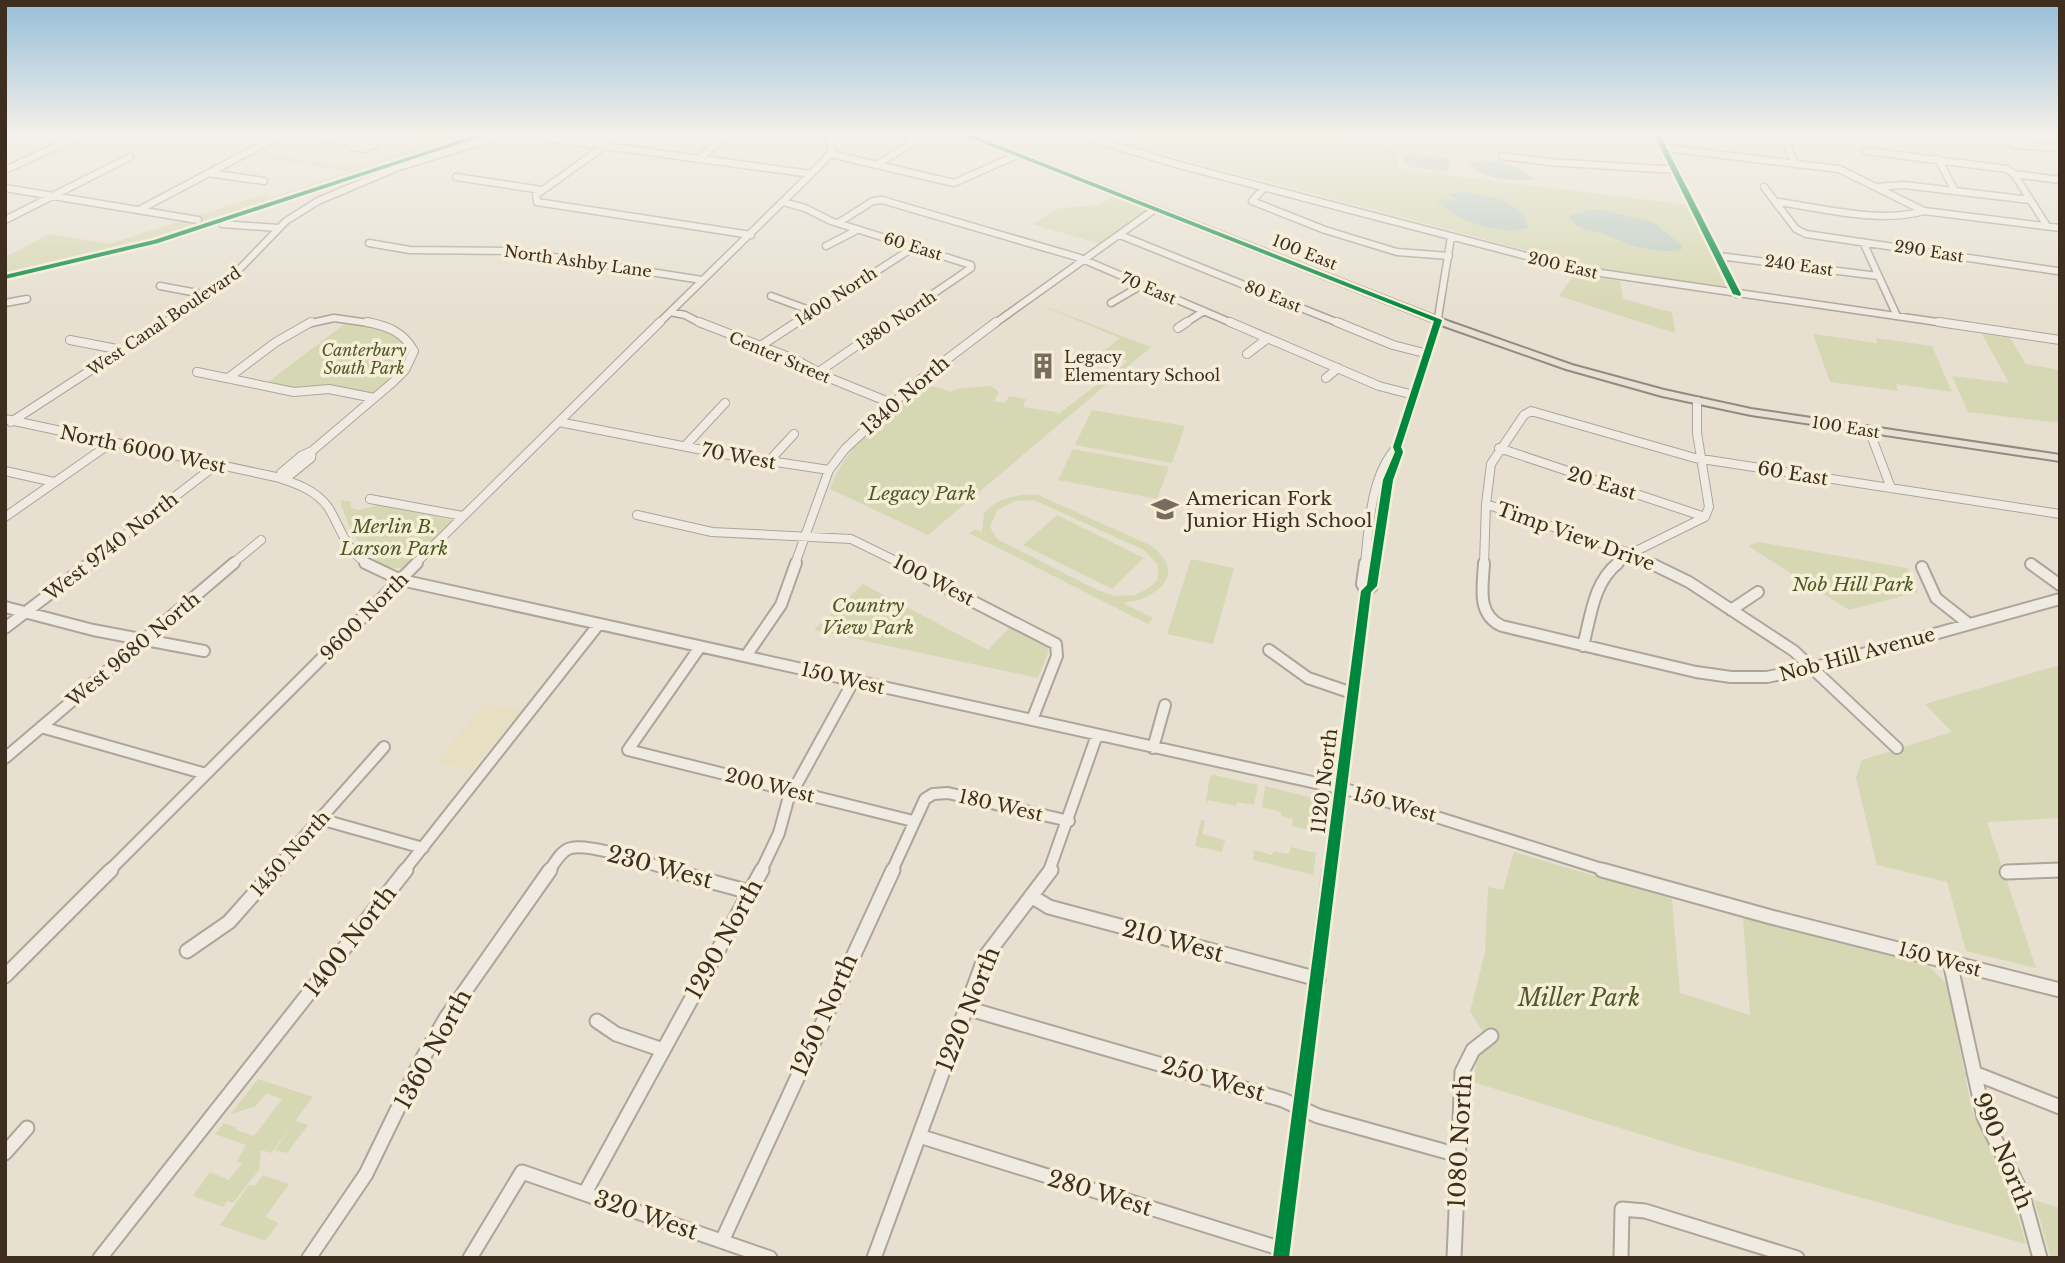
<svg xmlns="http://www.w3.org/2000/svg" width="2065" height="1263" font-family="'Libre Baskerville',serif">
  <rect width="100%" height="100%" fill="#e7e0d1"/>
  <path fill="#e6dfc2" d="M483,704l39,6 -51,61 -35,-9z"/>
  <path fill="#d6d7b3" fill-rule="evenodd" d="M286,135h17l-41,18 89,14 18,-2 43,-18 2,-6 -8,-6h89l-319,104 -171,41v-23l44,-23 60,10 75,-24 10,2 8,-4 -7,-1 72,-24 2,5 80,-26 -104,-17z
    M1093,135h235l68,12 3,22 291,36 37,84 -131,-20z
    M1113,196l34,14 -47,34 -68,-20 27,-16 39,-3z
    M1575,273l45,8 3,18c18,3 30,10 49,13l3,21 -116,-37z
    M1033,302l118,45 -223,188 -98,-46c10,-30 46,-72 72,-87l-26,27 29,-29 -2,-1 29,-23 -14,13c9,-6 24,-1 33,3l5,-3 35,-3 8,6 -5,9 11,2 4,-7 17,3 -3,8 34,5v3l71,-54 -24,-10 16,-13z
    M346,323l36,6 21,11 4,8 -4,18 -27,25 -6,2 -39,-7 -35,2 -28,-6z
    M1813,334l64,9 -1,-5 56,8 20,46 -56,-8 2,7 -68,-9z
    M1982,334l28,4 16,26 34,6v53l-92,-11 -16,-36 57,7z
    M1092,410l93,16 -13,37 -97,-18z
    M1073,449l96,18 -12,32 -99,-19z
    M1038,495l112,50c39,28 8,54 -27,58l30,15 -5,6 -179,-91 6,-4 7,3 2,-19c14,-16 33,-19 54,-18zM1034,500l110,50 14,15v14l-9,9 -14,7 -20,1 -18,-6 -100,-51 -7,-12 7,-17 18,-9z
    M340,500l11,2v6l8,2 20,-5 72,15v4l-44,43c-36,10 -60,-39 -67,-67z
    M1057,515l87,43 -32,31 -89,-44z
    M1759,542l148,26 11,24 -69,18 -101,-64z
    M1191,559l43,9 -21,76 -46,-10z
    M863,584l125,66 22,-23 38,19v7l-10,25 -224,-48z
    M2060,665v153l-73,4 49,146 -70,-17 -19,-69 -70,-17 -21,-87 6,-18 90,-28 -27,-28z
    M1214,775l44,10 -4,20 -17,-3 -1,4 -28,-6 -3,7 5,-31z
    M1265,786l55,14 2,8 -3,24 -27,-6 1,-7 -12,-3v-4l-19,-5z
    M1201,820l4,1 -3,13 23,6 -3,12 -27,-6z
    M1291,847l25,6 -3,22 -60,-15 1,-10 18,5 2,-4 15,3z
    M1514,852l158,47 8,94 70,22 -7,-98 185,49 19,18 25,127 34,66 20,67 -345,-97 -208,-65 9,-52 -12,-18 15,-60 3,-65 15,3z
    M258,1079l55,18 -18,24 13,4 -21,28 -12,-3 19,-27 -23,30 -10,-3 -2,20 -26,33 -6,-2 -4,6 -30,-11 17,-24 19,8 13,-17 -5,-2 9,-16 -31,-11 9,-11 13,5 -1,2 18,6 28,-37 -16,-6 -10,13 -25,8z
    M263,1175l26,9 -24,33 14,6 -14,18 -45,-16 29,-40 6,1z
    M2034,1200l26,8v50h-9z"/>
  <path fill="#bcccc2" d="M1413,154l33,4 5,2 -2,10 -5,1 -36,-4 -5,-7 3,-4z
    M1481,160c19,2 38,4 52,19 -18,4 -51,0 -64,-15z
    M1461,192c23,3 47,6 64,24l-1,4 5,7c-26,11 -72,-6 -91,-25l1,-3 19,1 -10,-6z
    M1591,210h12l45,11 8,3 26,22 -1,4c-26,4 -50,-4 -74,-15 -14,-6 -30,-3 -38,-19z"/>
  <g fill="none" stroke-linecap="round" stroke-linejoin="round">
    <path stroke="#bcccc2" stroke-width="2" d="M1599,135l11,2
      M1895,135l81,7 72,-7"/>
    <g stroke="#ada599" stroke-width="9">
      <path id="minor-far3" d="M39,135l31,5
        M312,135l44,9
        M524,135l287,39
        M1078,135l105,31 397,104 371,54
        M1657,135l80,159
        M1761,135l24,2 9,26
        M364,142l10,3 -11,4 -10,-2z
        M2013,145l47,3
        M603,147l-67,48 1,7 214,33
        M1664,148l175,21 85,42 136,17
        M1866,151l141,18 7,5 33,52
        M830,154l124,29 63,-28
        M1502,156l47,6 127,8
        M699,159l28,-24
        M1938,159l17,32
        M878,164l35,-22 -9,-7
        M5,170l76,-35
        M208,173l56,8
        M2014,174l46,6
        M456,177l86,13
        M1764,187l32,42 10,5 251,37
        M1876,187l28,-2 126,15
        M5,188l193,32
        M1264,188l-12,13 73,29 72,22 52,4
        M784,202l21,6 26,13 140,44v3l-82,56
        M1778,202c45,6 101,22 146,9
        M139,210l142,-75
        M5,220l125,-63
        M838,223l35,-22 9,-1 198,58 154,66
        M222,224l56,4
        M1120,235l221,89
        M1863,242l34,74
        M369,243l41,7 105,1 187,29
        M826,246l31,-16
        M1719,256l159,20
        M160,286l48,9
        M771,296l41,15
        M5,303l22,-4
        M1111,303l31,-18
        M670,312l15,3 17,9
        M162,324l65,-42 59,-61 32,-20 78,-33 107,-33
        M307,324l27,-6 42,6
        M658,324l162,-159 12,-14 -4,-16
        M795,324l119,-77
        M994,324l161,-115
        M1184,324l20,-13
        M1437,324l14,-87"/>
    </g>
    <g stroke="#ada599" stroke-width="10">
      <path id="minor-far2" d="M699,322l95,37 33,18 64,26
        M1230,322l149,64 35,9
        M1337,322l56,23 35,9
        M1939,322l121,18
        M1178,328l9,-6
        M70,340l52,10
        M759,347l38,-25
        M1247,354l21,-16
        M197,372l97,20 35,-3 45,9
        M817,373l74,-51
        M228,378l48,-36 35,-20
        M1326,378l12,-10
        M1697,401v32l12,74 -4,10
        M5,419l271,58c19,6 40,13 52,30 13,20 18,46 41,57
        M11,422l154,-100
        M559,422l164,32 106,16
        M1869,430l22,58
        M685,446l40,-43
        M1499,448l206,69
        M769,461l25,-27
        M5,471l49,11
        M281,478v-5l20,-17 11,-5 80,-68 13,-13 9,-19c-11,-19 -26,-25 -47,-29
        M281,478l9,-3 21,-17 1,-7
        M370,499l93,17
        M1486,504l146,50 21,10
        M637,515l75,17 139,7 51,25
        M5,517l106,-74
        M87,564l129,-99
        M232,564l29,-24
        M415,564l245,-242
        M795,564l34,-94 16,-21 68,-64 83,-63
        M1365,564c4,-37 5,-88 32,-117
        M1375,564l13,-84 50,-158
        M1484,564l2,-60 5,-40 33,-49 7,-4 164,47 365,56
        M1616,564l18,-12 71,-35"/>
    </g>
    <g stroke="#ada599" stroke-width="14">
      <path id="minor-far1" d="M365,563l36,17 956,212 251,79
        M898,563l158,81 1,12 -25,64
        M1365,563l-3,21 4,7
        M1484,563c-1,24 -8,51 18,63l194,46 35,5h36l45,-9 248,-69
        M1650,563l39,19 105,69 103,97
        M2031,564l29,21
        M1922,567l14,31 33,26
        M5,607l88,23 111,21
        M1731,610l27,-18
        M5,628l85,-65
        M1583,646c8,-30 10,-63 35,-83
        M700,647l-72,103 285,71
        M1269,650l39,28 44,15
        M746,656l35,-51 15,-42
        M41,727l165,47
        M1153,748l12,-43
        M5,758l229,-195
        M320,819l103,29
        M109,871l308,-308
        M274,871l110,-124
        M404,871l195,-247
        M549,871c6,-8 12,-21 22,-23 21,-5 81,17 104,23
        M761,871l18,-38 9,-33 66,-120
        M892,871l33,-72 8,-5 15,-1 121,28
        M1049,871l48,-136
        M1330,871l36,-280 6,-5 4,-23
        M2021,871l39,-1"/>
    </g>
    <g stroke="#ada599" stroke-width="17">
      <path id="minor" d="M668,870l82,22
        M1602,870l169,47 289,73
        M2007,872l53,-2
        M1031,896l18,11 269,72
        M187,951l42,-29 46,-52
        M1950,962l34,155 39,79 17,62
        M5,976l106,-106
        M966,1008l317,92 35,16 140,39
        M597,1021l19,13 47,16
        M1974,1073l86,34
        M919,1136l363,113
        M5,1153l22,-25
        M585,1193l177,-323
        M722,1241l171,-371
        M100,1258l306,-388
        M309,1258l57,-84 54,-111 26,-45 104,-148
        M470,1258l52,-86 248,86
        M874,1258l111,-301 66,-87
        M1281,1258l49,-388
        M1454,1258l8,-186 11,-22 18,-14
        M1621,1258l1,-49 23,2 152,47"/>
    </g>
    <g stroke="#928b80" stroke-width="4">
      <path id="major" d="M963,135h10l477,187 122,43 92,25 87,19 309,46v6l-309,-46 -89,-19 -96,-27 -122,-43z"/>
    </g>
    <use href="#minor-far3" stroke="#efebe3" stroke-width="6"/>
    <use href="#minor-far2" stroke="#efebe3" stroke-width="8"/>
    <use href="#minor-far1" stroke="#efebe3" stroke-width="10"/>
    <use href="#minor" stroke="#efebe3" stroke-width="13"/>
    <use href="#major" fill="#e6e1d4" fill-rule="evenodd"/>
    <g stroke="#f7eed8" stroke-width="5">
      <path id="cycleway" d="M476,135h10l-328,108 -153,36v-4l149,-35z
        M963,135h9l470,185 -41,127 2,5 -10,28 -16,106 -6,6 -82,666h-16l88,-667 6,-6 16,-105 12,-28 -2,-5 41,-126z
        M1654,135h6l81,159 -1,2 -7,-2z"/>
    </g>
    <use href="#cycleway" fill="#00873e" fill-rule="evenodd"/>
  </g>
  <linearGradient id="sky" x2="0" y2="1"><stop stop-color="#96bed9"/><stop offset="0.43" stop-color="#f4f1ea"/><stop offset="1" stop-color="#f4f1ea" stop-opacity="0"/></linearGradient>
  <rect width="2065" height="312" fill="url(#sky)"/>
  <defs>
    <g id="building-bare" transform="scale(2.1)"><path d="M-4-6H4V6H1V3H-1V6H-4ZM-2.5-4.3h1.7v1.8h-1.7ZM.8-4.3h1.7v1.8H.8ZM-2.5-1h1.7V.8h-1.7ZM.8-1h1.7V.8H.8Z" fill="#786c5e" stroke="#f7eed8" stroke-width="2.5" paint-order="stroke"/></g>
    <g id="school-bare" transform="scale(2.1)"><path d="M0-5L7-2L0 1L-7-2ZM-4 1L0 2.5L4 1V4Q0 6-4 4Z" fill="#786c5e" stroke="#f7eed8" stroke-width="2.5" paint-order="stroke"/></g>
  </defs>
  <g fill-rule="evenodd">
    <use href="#building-bare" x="1043" y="366"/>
    <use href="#school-bare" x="1165" y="509"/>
  </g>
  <g text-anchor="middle" stroke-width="7" stroke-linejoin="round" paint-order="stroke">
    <g font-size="16" fill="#3d2e20" stroke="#f7eed8">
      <text transform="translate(913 246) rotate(17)" y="6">60 East</text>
      <text transform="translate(1929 251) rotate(9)" y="6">290 East</text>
      <text transform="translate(1305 252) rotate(22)" y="6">100 East</text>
      <text transform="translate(578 261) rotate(8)" y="6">North Ashby Lane</text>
      <text transform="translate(1563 265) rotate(13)" y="6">200 East</text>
      <text transform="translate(1799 265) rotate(8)" y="6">240 East</text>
      <text transform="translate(1149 288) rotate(23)" y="6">70 East</text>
      <text transform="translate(836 296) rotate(-33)" y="6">1400 North</text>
      <text transform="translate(1273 296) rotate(22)" y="6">80 East</text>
      <text transform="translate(896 320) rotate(-34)" y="6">1380 North</text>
      <text transform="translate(164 321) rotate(-34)" y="6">West Canal Boulevard</text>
      <text transform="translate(780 357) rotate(23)" y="6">Center Street</text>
      <text transform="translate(1846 427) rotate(9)" y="6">100 East</text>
    </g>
    <g font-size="16" font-style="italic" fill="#4d5a26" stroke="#f7eed8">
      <text x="364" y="356">Canterbury<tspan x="364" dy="18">South Park</tspan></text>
    </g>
    <g font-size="16" fill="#3d2e20" stroke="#f7eed8" text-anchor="start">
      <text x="1064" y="363">Legacy<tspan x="1064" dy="18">Elementary School</tspan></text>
    </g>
    <g font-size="19" fill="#3d2e20" stroke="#f7eed8">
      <text transform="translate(905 395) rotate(-41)" y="7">1340 North</text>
      <text transform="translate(143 449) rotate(12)" y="7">North 6000 West</text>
      <text transform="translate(739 456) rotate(10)" y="7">70 West</text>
      <text transform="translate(1793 473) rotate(9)" y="7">60 East</text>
      <text transform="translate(1602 483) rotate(17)" y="7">20 East</text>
      <text transform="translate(1576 536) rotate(20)" y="7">Timp View Drive</text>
      <text transform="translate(111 546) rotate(-38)" y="7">West 9740 North</text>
      <text transform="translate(934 580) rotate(27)" y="7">100 West</text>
      <text transform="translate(364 616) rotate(-45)" y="7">9600 North</text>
      <text transform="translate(133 649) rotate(-40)" y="7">West 9680 North</text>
      <text transform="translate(1857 654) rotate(-15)" y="7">Nob Hill Avenue</text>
      <text transform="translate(843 678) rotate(13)" y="7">150 West</text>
      <text transform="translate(1324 781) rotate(-83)" y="7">1120 North</text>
      <text transform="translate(770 785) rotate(14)" y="7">200 West</text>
      <text transform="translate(1395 804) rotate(15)" y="7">150 West</text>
      <text transform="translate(1001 805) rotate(13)" y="7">180 West</text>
      <text transform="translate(290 853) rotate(-48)" y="7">1450 North</text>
      <text transform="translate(1940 959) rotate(15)" y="7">150 West</text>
    </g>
    <g font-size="19" font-style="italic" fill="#4d5a26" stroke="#f7eed8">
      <text x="922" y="500">Legacy Park</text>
      <text x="394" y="533">Merlin B.<tspan x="394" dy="22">Larson Park</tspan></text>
      <text x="1853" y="591">Nob Hill Park</text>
      <text x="868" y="612">Country<tspan x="868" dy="22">View Park</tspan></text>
    </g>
    <g font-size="19" fill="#3d2e20" stroke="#f7eed8" text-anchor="start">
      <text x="1186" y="505">American Fork<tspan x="1186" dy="22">Junior High School</tspan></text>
    </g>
    <g font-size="23" fill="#3d2e20" stroke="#f7eed8">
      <text transform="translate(660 867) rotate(15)" y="8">230 West</text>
      <text transform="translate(724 939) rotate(-61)" y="8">1290 North</text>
      <text transform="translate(350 941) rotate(-52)" y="8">1400 North</text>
      <text transform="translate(1173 941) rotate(15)" y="8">210 West</text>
      <text transform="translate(968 1009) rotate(-68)" y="8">1220 North</text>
      <text transform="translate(824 1015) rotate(-66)" y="8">1250 North</text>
      <text transform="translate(433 1049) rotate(-61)" y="8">1360 North</text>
      <text transform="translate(1213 1079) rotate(16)" y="8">250 West</text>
      <text transform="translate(1460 1141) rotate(-87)" y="8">1080 North</text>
      <text transform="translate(2003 1151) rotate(68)" y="8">990 North</text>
      <text transform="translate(1100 1193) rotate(17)" y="8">280 West</text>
      <text transform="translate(646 1215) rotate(19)" y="8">320 West</text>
    </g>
    <g font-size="23" font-style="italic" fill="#4d5a26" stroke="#f7eed8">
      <text x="1579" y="1006">Miller Park</text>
    </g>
  </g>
  <rect width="2065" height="1263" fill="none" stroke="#3d2e20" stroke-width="14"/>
</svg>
